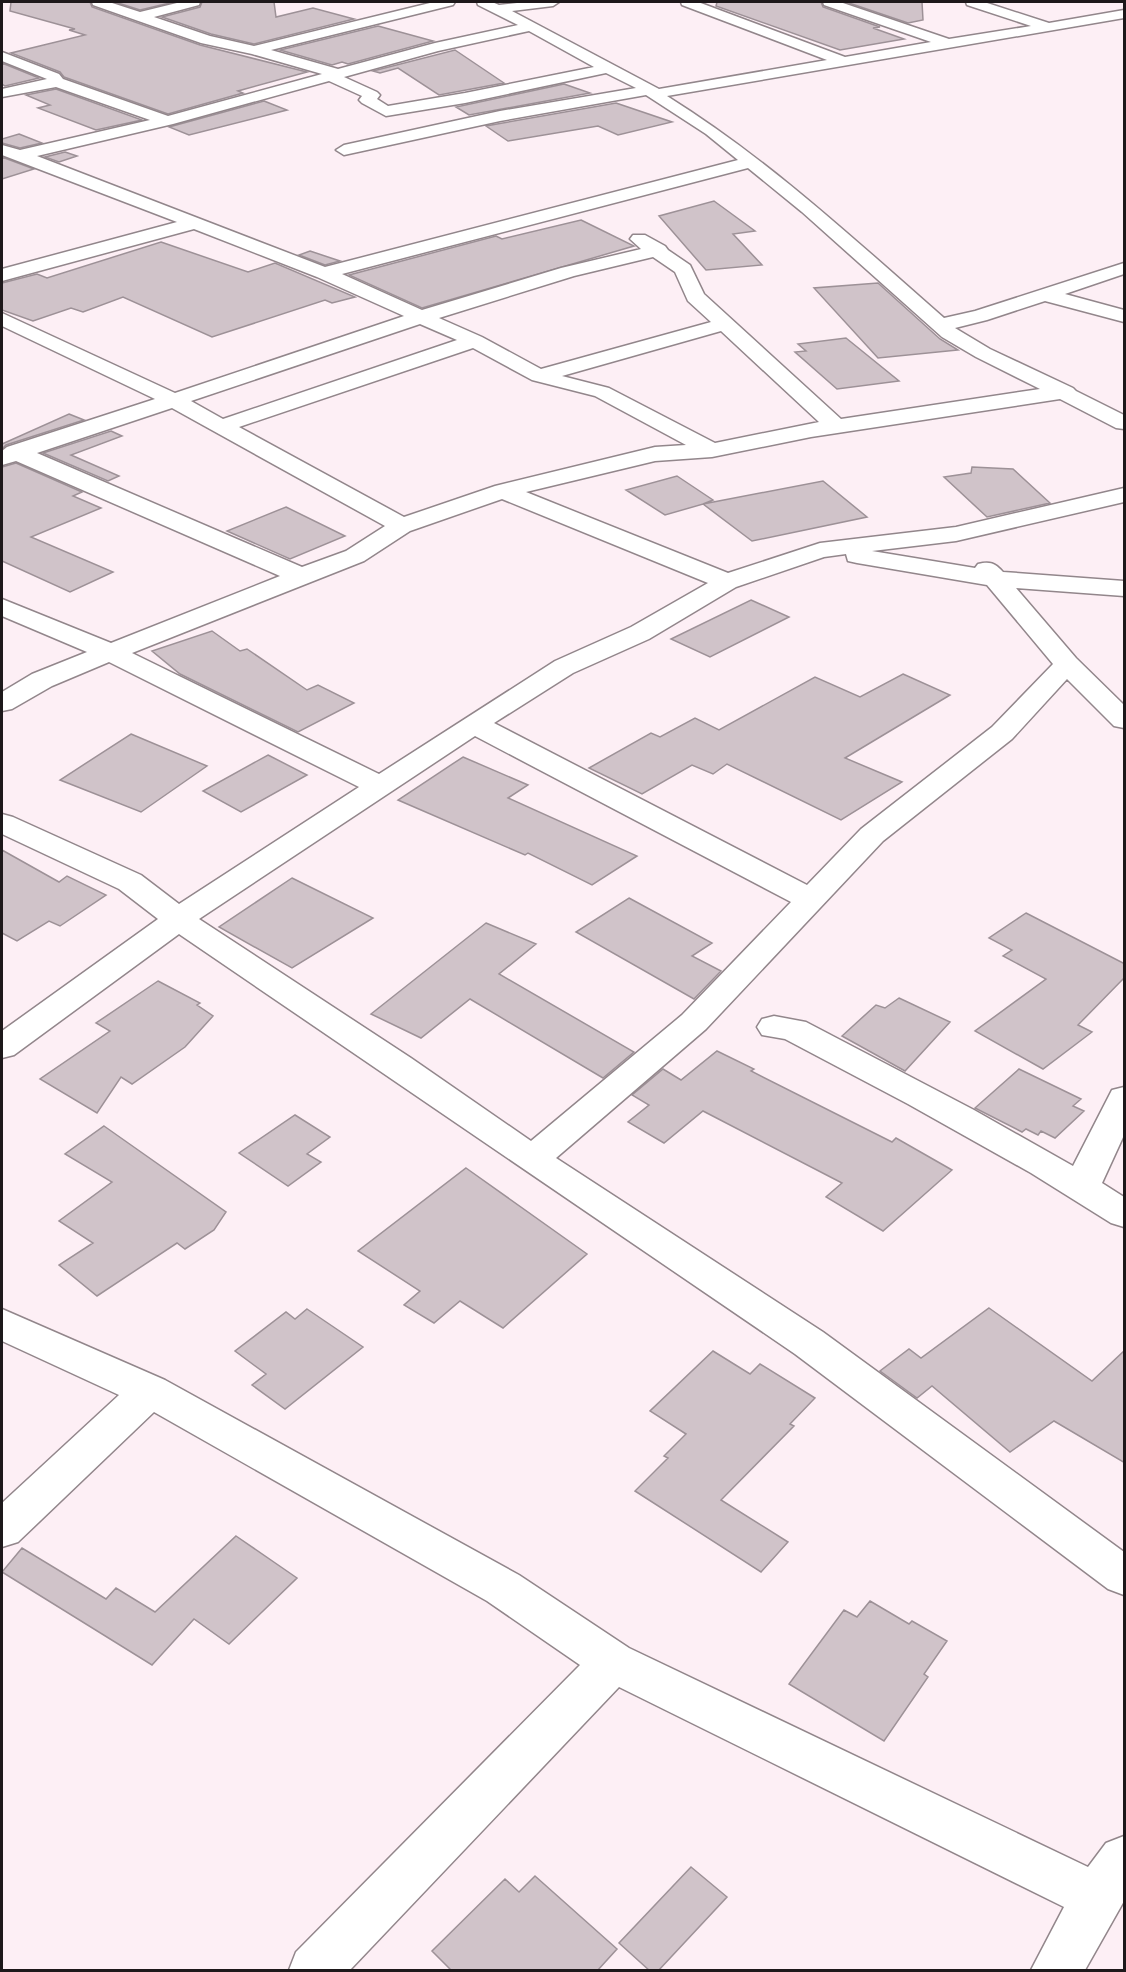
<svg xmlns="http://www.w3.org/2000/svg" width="1126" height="1972" font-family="'PT Sans',sans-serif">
  <rect width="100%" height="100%" fill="#fdeff5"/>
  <path fill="#d0c3c9" stroke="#9d9197" stroke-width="1.5" d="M11,2h79l2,5 108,38 107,27 -69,19 5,2 -75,21 -104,-37 -4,-5 -49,-19 74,-18 -16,-5 6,-1 -65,-18z
    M115,2h59l-34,8z
    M202,2h72l2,15 37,-9 41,11 -100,25 -43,-10 -49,-17 38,-10z
    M717,2h104l2,5 57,20 -7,1 31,11 -64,11 -124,-44z
    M846,2h76l1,18 -15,3z
    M378,26l55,15 -85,23 -6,-2 -10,3 -52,-15z
    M455,50l49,33 -65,12 -41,-27 -18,5 -7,-2z
    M2,63l37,15 -34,8 -3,-2z
    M564,84l26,9 -121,22 -13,-8z
    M56,89l86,31 -46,10 -58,-22 12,-3 -24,-10z
    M264,101l23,9 -98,25 -20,-8z
    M616,103l56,19 -54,13 -20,-9 -90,15 -22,-15z
    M19,134l23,9 -22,5 -18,-5v-4z
    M65,152l12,4 -18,6 -14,-5z
    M2,157l32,12 -32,10z
    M714,201l41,30 -22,3 29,31 -56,5 -47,-54z
    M581,220l53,26 -212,62 -73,-33 147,-39 6,3z
    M161,242l87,30 27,-9 80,34 -23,6 -7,-3 -113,37 -89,-40 -40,15 -12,-4 -38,13 -31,-11v-27l35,-9 10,4z
    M310,251l30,10 -15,4 -26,-10z
    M878,283l62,56 18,11 -80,8 -64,-70z
    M846,338l53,43 -62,8 -42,-37 11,-1 -8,-7z
    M69,414l15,6 -78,25 -4,4v-5z
    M111,431l11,5 -51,19 48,21 -11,5 -65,-28z
    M16,463l66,29 -9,4 28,12 -70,29 82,35 -43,20 -68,-31v-94z
    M972,467l41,2 37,34 -63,14 -43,-40 27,-4z
    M677,476l36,24 -10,4 120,-23 44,36 -115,24 -49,-37 -38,11 -39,-25z
    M286,507l59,29 -55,23 -63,-28z
    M751,600l38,17 -79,40 -39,-18z
    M212,631l28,20 7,-2 60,41 11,-5 36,18 -56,29 -118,-58 -28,-23z
    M903,674l47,21 -105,63 57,24 -61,38 -114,-56 -14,10 -21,-9 -50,29 -53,-26 62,-35 9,4 35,-19 24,12 96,-53 45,20z
    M131,734l76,32 -66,46 -81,-32z
    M268,755l39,20 -66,37 -38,-21z
    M463,757l65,28 -20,13 129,58 -45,29 -64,-32 -3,2 -127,-55z
    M2,850l57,32 8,-6 39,19 -46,31 -11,-5 -32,20 -15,-8z
    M292,878l81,40 -81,50 -73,-41z
    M629,898l83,45 -20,13 29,15 -27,28 -118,-67z
    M1026,913l99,51v13l-47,48 14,7 -49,37 -68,-38 71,-52 -43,-23 9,-6 -23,-12z
    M486,923l50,21 -37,30 135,78 -31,26 -133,-79 -49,39 -50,-24z
    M158,981l42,22 -3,2 16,11 -28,31 -53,37 -11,-7 -24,36 -57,-34 70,-48 -14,-8z
    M899,998l51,24 -45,49 -63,-35 34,-31 9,3z
    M717,1051l37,18 -3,2 141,71 4,-4 56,32 -69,61 -57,-34 16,-14 -139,-72 -39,32 -36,-21 21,-17 -17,-10 31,-26 18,11z
    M1019,1069l62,30 -8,7 11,5 -29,27 -14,-7 -3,4 -12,-6 -4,3 -47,-24z
    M295,1115l35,22 -23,17 14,8 -33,24 -49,-33z
    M104,1126l122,86 -12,18 -29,19 -8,-6 -80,53 -38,-31 34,-22 -34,-22 53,-39 -47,-28z
    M466,1168l121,86 -84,74 -43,-27 -26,22 -30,-18 16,-14 -62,-40z
    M989,1308l103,73 33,-31v113l-71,-42 -44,31 -78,-66 -15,12 -37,-27 29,-22 12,9z
    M307,1309l56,38 -78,62 -33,-24 14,-11 -31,-23 51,-39 9,7z
    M713,1351l37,23 10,-10 55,34 -25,26 4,2 -73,74 67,42 -27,30 -126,-81 33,-33 -4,-2 22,-22 -36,-23z
    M236,1536l61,42 -68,66 -35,-25 -42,46 -150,-93 20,-24 84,51 10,-11 39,24z
    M870,1601l39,23 3,-3 35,20 -23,33 4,3 -44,64 -95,-57 55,-74 13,7z
    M691,1867l36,30 -69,74h-8l-31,-28z
    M535,1876l82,73 -20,22h-145l-20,-20 73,-72 14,13z"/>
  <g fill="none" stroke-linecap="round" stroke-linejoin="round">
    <g stroke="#92868b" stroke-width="3">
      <path id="minor" d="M92,2h17l31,10 41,-10h19l-1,3 -45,12 56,19 44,10 180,-44h21l-2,3 -182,45 67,19 97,-26 83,-18 -40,-20 -1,-3h15l7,3 27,-3h33l-6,4 -41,5 147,78 168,-29 -145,-55 -1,-3h17l147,55 86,-15 -107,-37 -1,-3h17l109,37 82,-13 -64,-21 -1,-3h18l65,21 75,-13v8l-457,78c101,63 188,144 277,222l31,-7 149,-48v11l-59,20 59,16v12l-79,-21 -58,19 -32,8 35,21 83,39 3,3 48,24v14l-8,-1 -56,-29 -249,38 -99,20 -57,4 -129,31 202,81 92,-30 136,-16 168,-39v14l-168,39 -84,10 103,17 3,-4c12,-3 17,-1 25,8l121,9v15l-108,-8 60,70 48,47v23l-10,-2 -47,-47 -55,60 -129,102 -177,188 -150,129 267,174 301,220v43l-16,-6 -313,-235 -616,-420 -165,121 -12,3v-27l156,-112 -39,-30 -117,-55v-20l11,3 128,58 38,29 180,-117 -250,-125 -57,24 -40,23 -10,2v-19l30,-18 55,-22 -85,-36v-17l109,44 169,-67 -264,-115 -14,4v-14l5,-4 148,-48 -153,-73v-13l173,80 229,-77 -87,-39 -123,-48 -192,52v-12l175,-47 -175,-67v-10l18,5 130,-30 -94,-33 -54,10v-8l45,-10 -45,-18v-9l57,22 4,5 105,37 154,-42 -70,-20 -51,-11 -108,-38zM529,31l65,36 -129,26 -77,13 -11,-7 3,-4 -3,-3 -33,-15 94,-26zM606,73l30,15 -136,23 -156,34 -8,5 8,5 156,-34 146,-26 60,39 32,26 -413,107 -288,-111 136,-32 156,-43 33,15 -3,4 3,3 24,13 79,-13zM748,168l54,44 140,125 34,20 64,32 -199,30 -137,-125 -14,-29 -22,-15 -3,-4 -20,-11h-12l-3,4 11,10 -80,19 -139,42 -80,-36zM653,257l22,15 13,29 23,21 -170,47 -59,-32 -43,-19 135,-42zM420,324l37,16 -234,79 -32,-18zM721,331l98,91 -104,21 -106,-55 -47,-12zM473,348l59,32 63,16 91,49 -31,2 -160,39 -91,31 -165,-90zM172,408l213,118 -39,25 -44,16 -265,-114zM502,499l206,84 -77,44 -76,34 -176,113 -247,-121 232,-92 46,-30zM846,554l2,7 9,2 130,22 66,79 -61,63 -131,102 -54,56 -313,-162 79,-50 76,-34 87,-52 88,-30zM475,736l316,166 -109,113 -151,126 -120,-83 -212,-139z
        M774,1016l32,6 168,88 99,56 39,-76 12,-3v48l-22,48 22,14v30l-13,-4 -80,-50 -123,-69 -123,-65 -23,-4 -5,-8 5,-8z
        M2,1309l163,71 354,195 110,73 459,219 18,-24 18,-7v65l-39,69h-54l33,-63 -445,-220 -269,283h-61l7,-18 284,-287 -93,-64 -333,-189 -136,130 -16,5v-44l117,-108 -117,-54z"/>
    </g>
    <use href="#minor" fill="#fff" fill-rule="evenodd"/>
  </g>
  <rect width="1126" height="1972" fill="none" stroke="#1d181a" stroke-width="6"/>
</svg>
